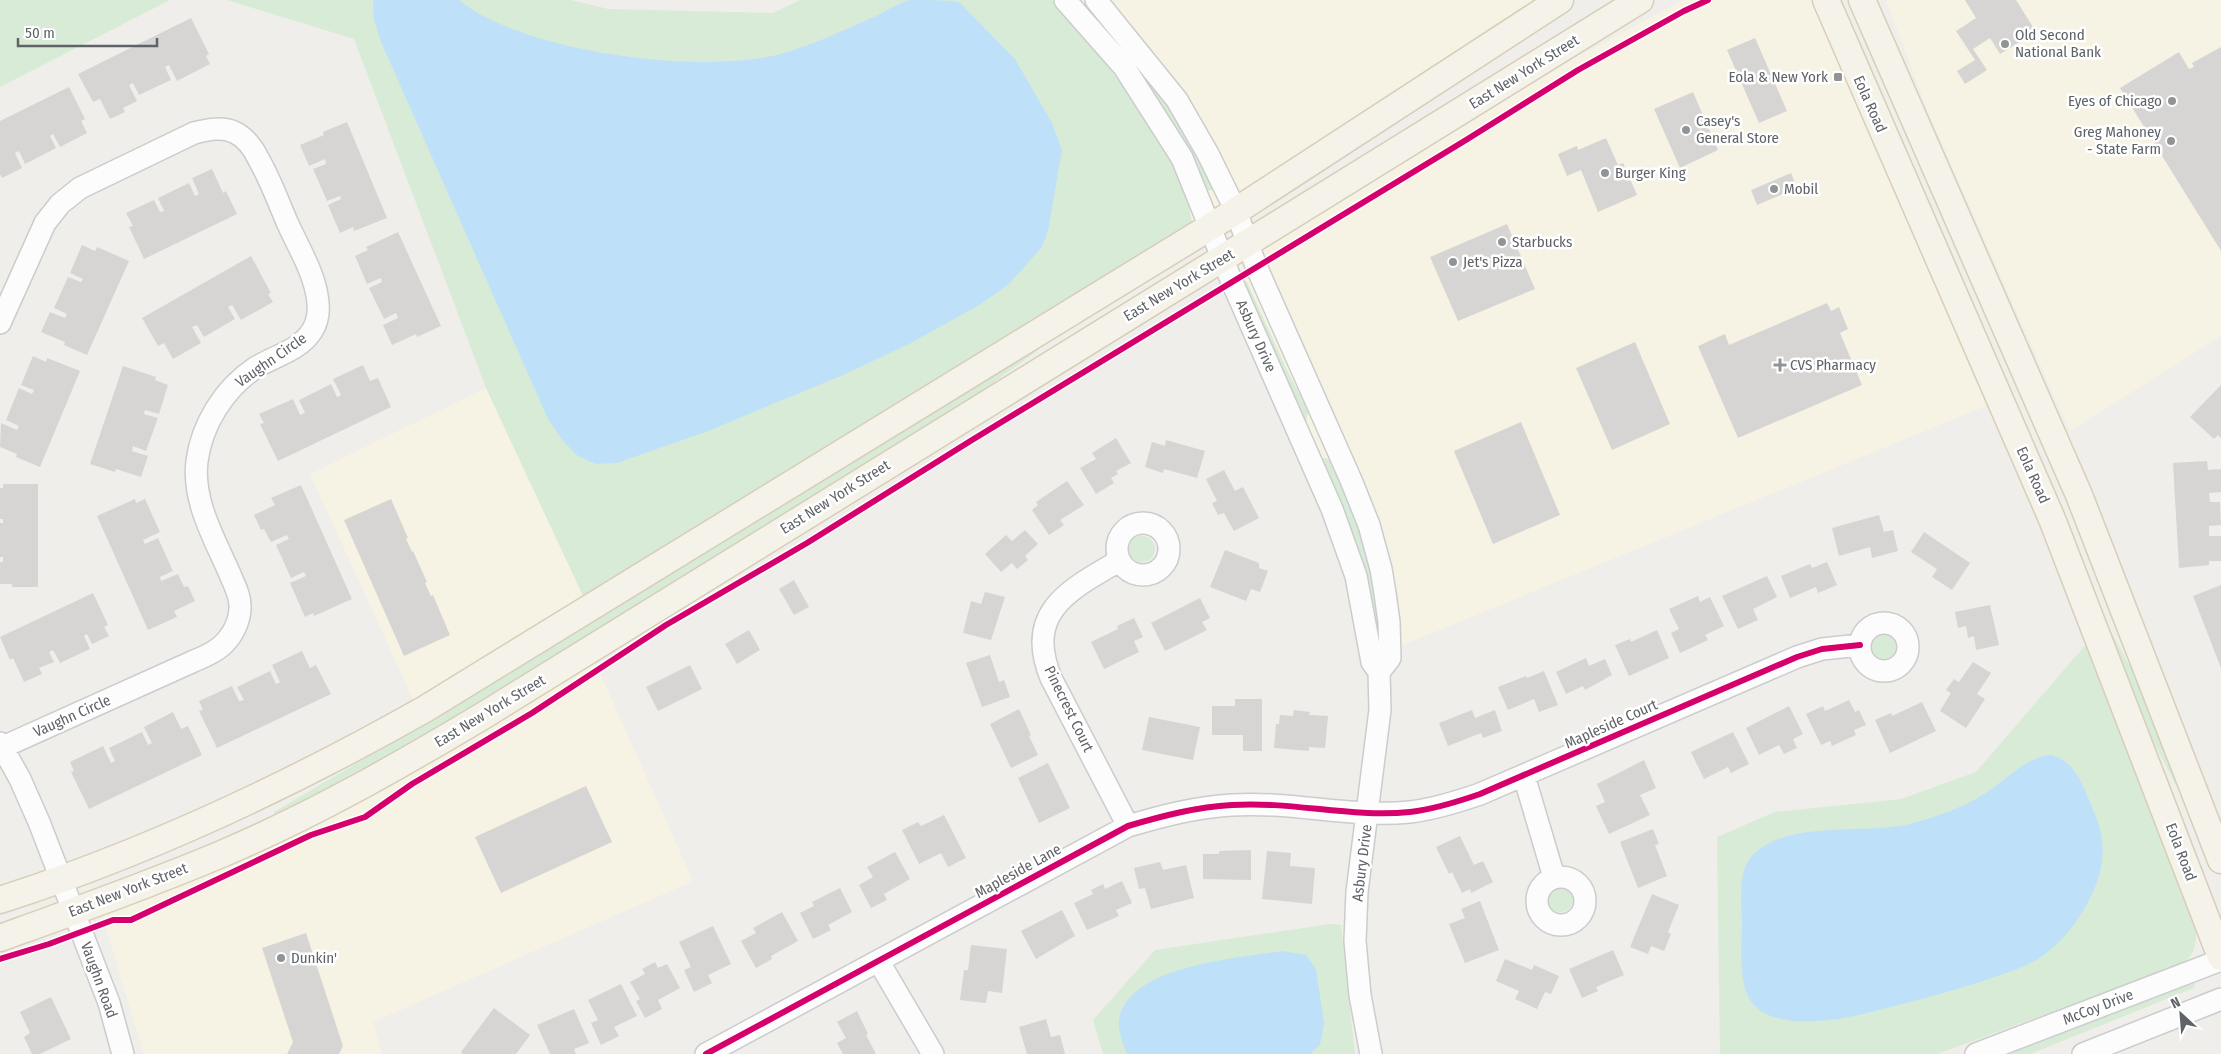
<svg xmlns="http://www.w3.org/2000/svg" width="2221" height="1054" font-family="'Fira Sans Condensed',sans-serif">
  <rect width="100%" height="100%" fill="#efeeea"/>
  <path fill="#f7f3e4" d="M1052,0h483l-257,170 -86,52 -9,-43z
    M1683,0h131l179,403 -617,253 -16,-94 -123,-296 333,-205z
    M1886,0h335v336l-151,95 -139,-312z
    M486,388l98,210 -170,103 -104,-227z
    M594,660l99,221 -320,141 9,32h-238l-45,-148z"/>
  <path fill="#d8ebd6" d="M0,0h170l-170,87z
    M227,0h344l37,9 165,4 27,-13h252l83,99 48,80 9,43 -608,376 -98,-210 -132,-349z
    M1154,81l62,107 -7,3 -3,-4 -20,-41 -36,-54 -1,-7z
    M1244,281l3,1 40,88 19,37 2,6 -2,9 -6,1 -59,-140z
    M1039,345l2,3 -82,60 -479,296 -110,63 -95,49 -1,-4 165,-97z
    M1324,458l7,1 21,40 26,88 6,72 -64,-196z
    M1129 549a13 13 0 1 1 26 0a13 13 0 1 1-26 0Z
    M2109,628l34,62 38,94 -5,1 -37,-71 -33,-84z
    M1871 646a13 13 0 1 1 26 0a13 13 0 1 1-26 0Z
    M2088,642l109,287c-2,19 -2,27 -19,37l-241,88h-217l-3,-217 58,-25 126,-13 75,-27z
    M1547 899a13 13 0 1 1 26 0a13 13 0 1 1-26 0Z
    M1330,924l11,1 14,129h-252l-10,-34 62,-70z
    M2193,983l2,2 -1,3 -164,66h-28l183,-69z"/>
  <path fill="#bfe0f9" d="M373,0h86c65,53 246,76 325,53 32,-9 62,-24 92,-37 10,-5 23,-13 34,-16 11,0 38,0 49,2l56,57 37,64 10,27 -14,81 -6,16 -33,37 -28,20 -70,39 -68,32 -135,56 -91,32 -21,1 -18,-8 -15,-15 -15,-22 -167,-377 -7,-22z
    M2051,755c26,6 34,36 44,59 11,27 10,51 -2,78 -12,26 -31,52 -55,67 -16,10 -35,15 -52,21 -40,13 -79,23 -119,33 -30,8 -103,20 -119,-17 -10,-22 -6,-52 -6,-76 -1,-19 -4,-49 10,-64 34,-37 113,-21 158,-32 25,-7 49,-15 71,-28 23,-13 43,-39 70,-41z
    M1282,951l24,4 10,14 8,54 -4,22 -10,9h-183c-4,-11 -9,-22 -8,-33 7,-56 121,-63 163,-70z"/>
  <path fill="#d6d5d3" d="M1965,0h51l20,32 -36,22 -10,-16 -17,11 14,21 -22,14 -8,-13 18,-11 -19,-29 20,-13z
    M191,18l18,36 -3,2 4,8 -33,17 -8,-16 -4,2 6,13 -32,15 -6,-12 -4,2 8,16 -14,7 2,4 -15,7 -10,-20 -7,3 -15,-28z
    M1755,38l32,73 -28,12 -32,-73z
    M2221,47v204l-101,-163 59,-36 10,17 5,-2 -2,-4z
    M69,87l16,32 -4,2 6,12 -27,14 -7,-13 -3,2 6,12 -31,16 -6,-13 -4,2 7,15 -20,10 -2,-4v-53z
    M1693,92l25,58 -38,18 -26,-59z
    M347,122l40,96 -33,13 -1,-4 -13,6 -12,-28 13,-6 -1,-3 -13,5 -14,-32 13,-5 -1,-5 -16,7 -9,-21 24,-10 -1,-3z
    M1606,138l12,27 5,-2 14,32 -39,17 -17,-42 -14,6 -9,-22 19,-8 1,4z
    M212,169l11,24 3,-2 11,23 -93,45 -15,-32 4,-1 -7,-13 28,-13 6,12 4,-1 -6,-13 31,-15 6,13 4,-2 -7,-16z
    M1791,173l6,15 -40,17 -6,-15z
    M1507,224l28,65 -77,32 -28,-64z
    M398,232l43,94 -24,11 -1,-3 -24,11 -9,-20 15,-7 -2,-5 -12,6 -15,-31 13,-6 -1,-4 -14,6 -12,-28 13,-6 -2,-3z
    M82,245l13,6 2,-4 32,14 -42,94 -23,-10 1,-3 -24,-10 9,-20 15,6 2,-4 -13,-6 14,-31 13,5 2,-3 -13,-6z
    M251,256l20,37 -3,1 5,8 -32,18 -9,-15 -4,2 7,12 -31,18 -7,-12 -5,2 9,16 -28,16 -9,-16 -6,3 -16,-28z
    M1827,303l4,8 8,-4 9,22 -8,4 22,52 -124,53 -40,-92 27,-12 4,11z
    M1635,342l35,82 -58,26 -36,-82z
    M33,356l13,6 1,-4 33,13 -40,96 -24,-10 1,-3 -17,-7 1,-24 16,7 2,-4 -13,-6 13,-32 13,6 2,-4 -13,-5z
    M363,365l7,16 8,-3 13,29 -113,54 -18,-37 4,-1 -5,-9 34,-15 7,16 5,-2 -6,-13 32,-16 6,13 4,-2 -8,-16z
    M123,366l33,11 -1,3 13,5 -9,29 -14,-4 -1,4 14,4 -12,33 -13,-5 -1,5 16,5 -7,21 -25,-8 -1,3 -25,-8z
    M2221,385v53l-3,-3 -4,4 -24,-22z
    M1521,422l39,93 -67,29 -39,-93z
    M1116,438l15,25 -15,8 2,3 -7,4 3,5 -18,11 -16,-26 16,-9 -4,-6z
    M1166,440l39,11 -8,27 -33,-9 -1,4 -18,-6 7,-25 13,4z
    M2207,461l1,9 13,-1v23l-12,1 1,9h10l1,23 -12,1v10h12v25h-12v4l-30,3 -6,-105z
    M1224,470l11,21 8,-4 16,31 -25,13 -10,-18 -6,2 -6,-12 5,-2 -11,-22z
    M1067,481l17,24 -24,15 4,5 -15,10 -17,-25 6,-5 -2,-3z
    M3,484h35v103h-26v-3h-12v-22h3v-5h-3v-34h3v-4h-3v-31h3z
    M301,485l51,114 -38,17 -1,-3 -8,4 -15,-34 16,-7 -2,-4 -13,6 -15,-33 13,-6 -2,-4 -16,7 -7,-13 -3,1 -7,-15 21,-10 -4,-7z
    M135,499l1,4 9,-4 15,33 -17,8 2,4 13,-6 15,33 -13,6 1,4 17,-7 6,13 4,-1 7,15 -21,10 3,6 -29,13 -51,-114z
    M391,499l17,39 -2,1 6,13 1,-1 14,31 -2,1 6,13 2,-1 17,40 -46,21 -60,-136z
    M1879,515l5,17 9,-2 5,21 -26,7 -2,-11 -31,9 -7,-28z
    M1025,530l13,14 -13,12 3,4 -11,9 -5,-6 -11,9 -16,-18 21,-19 6,6z
    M1924,532l46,31 -18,27 -20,-13 5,-8 -26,-17z
    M1225,550l34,13v5l9,3 -8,21 -9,-3 -5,12 -36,-14z
    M1827,562l10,23 -19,8 -2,-6 -26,11 -9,-22 29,-12 2,4z
    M1767,576l10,21 -24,12 5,11 -20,9 -16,-33z
    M794,580l15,27 -15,8 -15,-26z
    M2221,585v83l-28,-72z
    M985,592l20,5 -14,43 -28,-7 8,-32 10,3z
    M93,593l15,32 -4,2 5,9 -17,8 -5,-10 -3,2 6,13 -30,14 -7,-13 -4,2 5,10 -15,6 3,6 -18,8 -11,-24 -3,2 -10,-23z
    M1698,596l2,6 10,-5 14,29 -19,9 3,5 -28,13 -9,-20 8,-4 -10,-20z
    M1200,598l10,20 -8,4 5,8 -42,21 -14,-28z
    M1990,605l9,40 -23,5 -2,-14 -6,2 -2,-12 -8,2 -3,-16z
    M1134,618l9,19 -9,4 5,11 -35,17 -13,-27 27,-13 -1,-3z
    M749,630l11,20 -23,14 -12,-20z
    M1657,630l12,28 -40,18 -14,-31 15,-6 1,3z
    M302,651l8,17 6,-3 15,29 -114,54 -18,-37 4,-1 -4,-9 33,-15 7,15 5,-1 -7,-13 33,-16 6,13 4,-2 -8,-17z
    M990,655l9,27 5,-2 6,17 -28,10 -16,-44z
    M1586,658l3,8 16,-7 7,16 -27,15 -2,-4 -17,8 -10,-22z
    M1973,662l18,11 -14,21 8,5 -19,29 -26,-17 11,-18 -5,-3 8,-11 5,3z
    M690,665l12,24 -44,22 -12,-24z
    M1544,671l14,34 -19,7 -5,-13 -26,11 -10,-23 28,-11 1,2z
    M1235,699h27v52h-19v-16h-31v-29h23z
    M1849,700l6,12 4,-2 7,15 -12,5 2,5 -24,11 -2,-5 -9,4 -15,-31 17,-8 2,5z
    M1922,702l14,29 -46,22 -15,-33 16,-7 1,3z
    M1789,706l14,28 -10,5 4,9 -13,6 -5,-9 -20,10 -13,-27z
    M1019,709l12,26 -2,1 9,19 -27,13 -21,-44z
    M1294,710l16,2 -1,3 19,1 -3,32 -16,-1v4l-35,-3 2,-24h3l1,-9 13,1z
    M1472,710l3,8 20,-8 7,21 -19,7 -2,-5 -33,13 -9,-23z
    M173,712l8,17 7,-3 14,29 -113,54 -18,-37 3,-1 -4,-9 33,-16 8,17 4,-2 -6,-13 33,-16 6,13 4,-2 -8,-16z
    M1149,717l51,10 -7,33 -51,-10z
    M1733,732l16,32 -18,9 -3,-6 -24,12 -13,-27z
    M1644,760l12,28 -16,7 10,20 -41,19 -13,-28 9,-4 -8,-18z
    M1048,763l22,45 -31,15 -21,-45z
    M586,786l26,56 -111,51 -26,-56z
    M944,815l22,43 -18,9 -7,-14 -22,11 -17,-34 16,-8 3,4z
    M1653,829l6,15 -4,1 12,31 -29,12 -18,-46z
    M1460,836l14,29 9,-4 10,21 -22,11 -1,-4 -8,4 -10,-21 -3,2 -13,-27z
    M1251,850v30l-48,-1v-25h16v-3z
    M1267,851l24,2 -1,13 25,2 -3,36 -50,-5z
    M895,852l15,27 -26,15 3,6 -16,8 -12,-23 14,-8 -6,-10z
    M1160,862l3,8 23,-5 8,33 -43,11 -6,-21 -6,1 -5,-21z
    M1122,881l10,22 -16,7 3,6 -32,14 -13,-27 19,-9 -2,-4 12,-6 2,5z
    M840,888l12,24 -24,13 3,5 -18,9 -13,-26 14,-7 -2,-4z
    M1652,894l27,11 -11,27 3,2 -7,17 -13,-5 -3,8 -18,-7z
    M1480,901l19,49 -34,13 -16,-39 16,-6 -4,-9z
    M1062,910l13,26 -39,23 -15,-28z
    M782,912l16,29 -27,15 1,3 -16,9 -15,-27 15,-8 -3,-5z
    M713,926l18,38 -23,11 4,8 -18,9 -10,-22 7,-3 -12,-25z
    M306,933l37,113 -4,8h-52l6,-12 -31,-94z
    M971,945l36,4 -5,44 -14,-2 -2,12 -26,-3 4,-30h4z
    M1613,950l11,25 -28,12 2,4 -16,7 -13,-29z
    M1505,959l27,11 2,-5 25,11 -8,18 -6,-2 -8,17 -22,-10 4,-8 -23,-10z
    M655,962l3,6 9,-4 13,24 -22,12 4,9 -17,9 -9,-17 4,-2 -10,-17 15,-8 -3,-5z
    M621,984l16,32 -23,11 5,9 -18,9 -10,-22 7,-3 -10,-20z
    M51,997l20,42 -31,15h-8l-8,-17 6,-4 -10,-21z
    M494,1008l36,27 -14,19h-53l-2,-2z
    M574,1009l15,34 -15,6 2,5h-26l-13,-29z
    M857,1011l11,23 -2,1 10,19h-33l-6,-11 9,-5 -9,-16z
    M1046,1019l5,18 9,-2 5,19h-38l-8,-27z"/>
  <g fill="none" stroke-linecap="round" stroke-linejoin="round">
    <g stroke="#cbcccc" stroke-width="24">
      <path id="minor" d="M1065,0l59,67 58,91 50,124 100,227 24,67 16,86 7,10 1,38 -23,182 -2,49 5,54 11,59
        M1096,0l81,100 31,54 28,57 20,55 95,214 18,45 12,44 4,24 4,29 1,36 -11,14
        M0,323l45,-100 15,-19 20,-16 114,-55c12,-3 28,-7 40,-1 11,5 20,17 25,28 11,19 19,41 28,62 11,25 29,53 31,81 1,10 -1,20 -6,28 -13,20 -38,25 -57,37 -31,21 -53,56 -58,93 -5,39 17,77 32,111 4,10 12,24 11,36 0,10 -5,23 -12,31 -8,11 -22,17 -34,22l-191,86
        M1117 549a26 26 0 1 1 52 0a26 26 0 1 1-52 0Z
        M1119,561c-50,29 -95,51 -68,117l77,148
        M1860 647a24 24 0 1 1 48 0a24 24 0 1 1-48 0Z
        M0,743l20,36 19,43 70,181 14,51
        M1524,776l30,101
        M1537 901a24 24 0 1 1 48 0a24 24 0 1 1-48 0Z
        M879,962l54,92
        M706,1054l422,-228c34,-10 68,-19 104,-21 59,-4 119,13 178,7 25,-3 47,-10 70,-18l317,-137 25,-8 38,-4
        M1976,1054l245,-94
        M2083,1054l138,-55"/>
    </g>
    <g stroke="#d7ceb8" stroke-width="29">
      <path id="major" d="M1826,0l226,519 169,438
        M1862,0l217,495 142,365
        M0,900c149,-48 289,-114 425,-191l811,-498 324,-211
        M0,938c75,-27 151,-54 224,-85 91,-39 177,-88 262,-139l1154,-714"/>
    </g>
    <use href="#minor" stroke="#fdfcfc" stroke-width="21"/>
    <use href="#major" stroke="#f4f2e9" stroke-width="26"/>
    <g stroke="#fff" stroke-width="9">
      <path id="cycleway" d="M0,959l49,-15 64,-24h18l180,-85 54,-18 47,-33 120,-71 134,-88 141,-82 165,-103 494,-300 112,-70 106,-59 24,-11
        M706,1054l422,-228c34,-10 68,-19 104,-21 59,-4 119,13 178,7 25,-3 47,-10 70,-18l317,-137 25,-8 38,-4"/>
    </g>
    <use href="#cycleway" stroke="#d6006c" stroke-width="6"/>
  </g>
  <g fill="#919496" stroke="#fff" stroke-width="2">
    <circle cx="2005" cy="44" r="5"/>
    <rect x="1833" y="72" width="10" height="10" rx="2.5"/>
    <circle cx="2172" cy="101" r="5"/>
    <circle cx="1686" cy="130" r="5"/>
    <circle cx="2171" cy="141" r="5"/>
    <circle cx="1605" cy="173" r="5"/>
    <circle cx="1774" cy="189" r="5"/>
    <circle cx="1502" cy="242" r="5"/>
    <circle cx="1453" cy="262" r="5"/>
    <path d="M1777.5 357.5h5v5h5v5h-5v5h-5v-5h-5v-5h5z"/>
    <circle cx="281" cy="958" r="5"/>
  </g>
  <g text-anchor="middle" stroke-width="5" stroke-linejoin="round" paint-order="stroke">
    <g font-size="15" fill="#5f6368" stroke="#fff" text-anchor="start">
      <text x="2015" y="40">Old Second<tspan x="2015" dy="17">National Bank</tspan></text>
      <text x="1828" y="82" text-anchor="end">Eola &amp; New York</text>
      <text x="2162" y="106" text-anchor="end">Eyes of Chicago</text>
      <text x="1696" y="126">Casey's<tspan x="1696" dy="17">General Store</tspan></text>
      <text x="2161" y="137" text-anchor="end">Greg Mahoney<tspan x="2161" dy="17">- State Farm</tspan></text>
      <text x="1615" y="178">Burger King</text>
      <text x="1784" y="194">Mobil</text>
      <text x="1512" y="247">Starbucks</text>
      <text x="1463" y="267">Jet's Pizza</text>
      <text x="1790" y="370">CVS Pharmacy</text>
      <text x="291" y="963">Dunkin'</text>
    </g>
    <g font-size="15" fill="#5f6368" stroke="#fff">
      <text transform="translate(1524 72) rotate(-32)" y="5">East New York Street</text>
      <text transform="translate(1870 104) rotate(66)" y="5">Eola Road</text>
      <text transform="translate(1179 285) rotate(-31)" y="5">East New York Street</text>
      <text transform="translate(1256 336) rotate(66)" y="5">Asbury Drive</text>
      <text transform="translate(271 360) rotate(-35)" y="5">Vaughn Circle</text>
      <text transform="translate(2033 475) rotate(66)" y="5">Eola Road</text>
      <text transform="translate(835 497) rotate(-32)" y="5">East New York Street</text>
      <text transform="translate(1069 709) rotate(64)" y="5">Pinecrest Court</text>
      <text transform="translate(490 711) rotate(-31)" y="5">East New York Street</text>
      <text transform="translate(72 716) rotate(-24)" y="5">Vaughn Circle</text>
      <text transform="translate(1611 724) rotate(-24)" y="5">Mapleside Court</text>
      <text transform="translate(2181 852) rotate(69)" y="5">Eola Road</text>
      <text transform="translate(1362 863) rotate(-83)" y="5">Asbury Drive</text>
      <text transform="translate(1018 871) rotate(-29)" y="5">Mapleside Lane</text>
      <text transform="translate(128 890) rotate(-21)" y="5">East New York Street</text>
      <text transform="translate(99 980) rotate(70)" y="5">Vaughn Road</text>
      <text transform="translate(2098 1007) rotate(-21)" y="5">McCoy Drive</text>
    </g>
  </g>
  <g transform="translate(2181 1014) rotate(334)" stroke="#ffffff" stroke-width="4" paint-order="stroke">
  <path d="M0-4L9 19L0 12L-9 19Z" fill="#5f6368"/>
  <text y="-8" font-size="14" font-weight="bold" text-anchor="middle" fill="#5f6368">N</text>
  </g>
  <path d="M18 38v8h139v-8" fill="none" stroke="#5f6368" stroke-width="2.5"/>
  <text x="25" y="38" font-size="15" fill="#5f6368" stroke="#ffffff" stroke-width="4" paint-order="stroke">50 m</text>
</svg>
